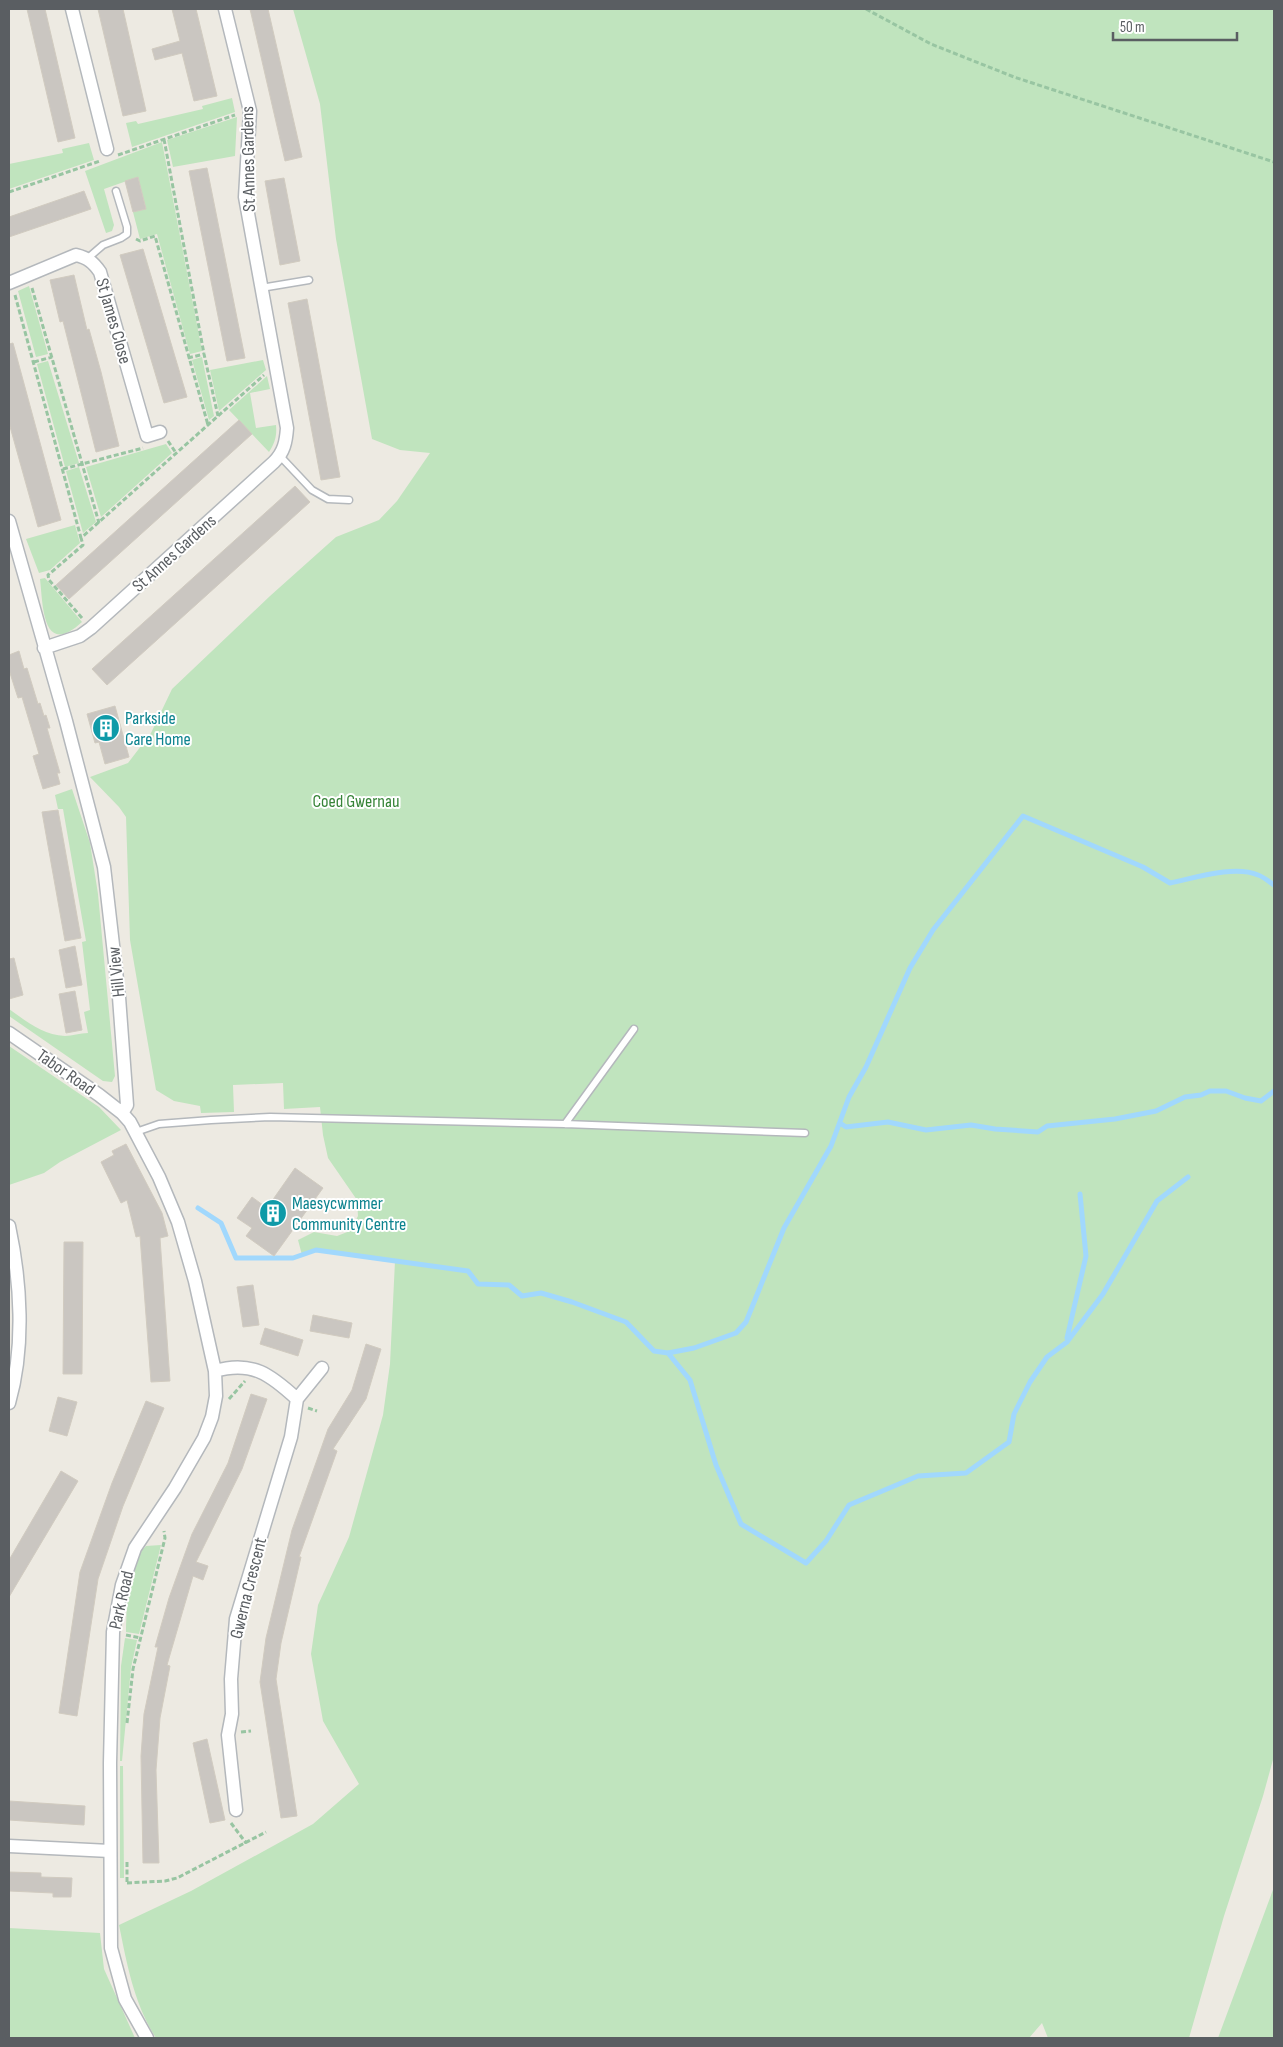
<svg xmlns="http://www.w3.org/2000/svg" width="1283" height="2047" font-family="'Sofia Sans Condensed',sans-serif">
  <rect width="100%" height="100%" fill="#edeae2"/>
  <path fill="#c0e4be" d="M293,9h981v1747l-11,40 -39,120 -35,122h-141l-6,-15 -13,15h-873c-22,-34 -29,-74 -37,-113l72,-34 122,-67 46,-40 -36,-63 -12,-67 7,-49 31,-68 34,-122 7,-51 5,-103 -79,-11 -14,5 -4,-15 16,-8 23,4 13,-5 8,-15 -1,-16 -29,-42 -5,-23 -3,-28 -36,2 -1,-26 -50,2 1,27 -33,1 -1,-7 -26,-5 -18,-11 -26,-150 -4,-123 -7,-10 -29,-30 38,-14 23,-30 21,-44 98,-93 66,-59 43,-17 18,-19 33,-48 -30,-3 -28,-11 -36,-200 -16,-135z
    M232,98l3,14 -103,35 -6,-24 10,-2 2,3 65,-15 -1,-3z
    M237,117l-2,39 -62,11 -6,-27z
    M162,142l40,209 -12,3 -33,-120 -17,5 -7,-27 13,-3 -8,-32 -34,12 10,36 -2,6 -6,2 -21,-62z
    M89,143l5,17 -85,29v-25l54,-11 -1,-4z
    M29,286l19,68 -12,3 -18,-66z
    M202,357l12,59 -5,4 -17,-60z
    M263,360l3,10 -47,41 -9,-41z
    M48,361l31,102 -14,4 -28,-103z
    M267,376l3,13 -20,4 6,35 20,-3c1,11 -1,18 -7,27l-40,-42z
    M166,444l6,9 -71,64 -15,-50z
    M79,467l17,55 -13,11 -17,-62z
    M75,525l5,18 -30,27 -11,3 -13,-34z
    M45,578l37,44c-40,37 -39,-18 -42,-43z
    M72,789l18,54 8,51 17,182 -3,6 -9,-1 -94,-65v-7c17,12 34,26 56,27 7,0 15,-3 23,-3l-4,-21 6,-2 -8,-68 4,-1 -23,-132h-5l-3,-14z
    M9,1046l90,61 22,23 -61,32 -16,11 -35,12z
    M161,1545l-22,89 -13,-2c1,-25 0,-67 20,-86z
    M125,1638l12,2 -6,28 -9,93h-2l1,-95z
    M120,1766h3l1,112h-4z
    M1274,1887v151h-56z
    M9,1928l91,5 4,36 31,69h-126z"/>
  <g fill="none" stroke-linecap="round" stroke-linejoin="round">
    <path stroke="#a1d8fd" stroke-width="5" d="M840,1123l6,4 42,-5 38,8 45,-5 24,4 43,3 9,-6 68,-7 41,-8 29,-14 16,-2 9,-4h16l19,7 16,3 13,-10
      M198,1208l23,15 15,35h57l23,-8 152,21 10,13 31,1 13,11 19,-3 31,9 54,20 28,29 14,2 26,-5 42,-15 10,-11 38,-94 47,-82 18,-49 17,-30 44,-99 23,-38 90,-114 120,51 27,16c25,-5 64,-18 88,-8 6,2 11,7 16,10
      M1067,1338l19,-82 -6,-62
      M668,1353l22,27 26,85 25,59 65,39 20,-22 23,-36 69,-29 48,-3 43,-31 5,-28 16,-32 17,-25 20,-15 36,-48 54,-93 31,-24"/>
  </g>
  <path fill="#cac6c1" stroke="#d1cbc0" d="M27,9h18l30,129 -17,4z
    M98,9h25l23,102 -23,5z
    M172,9h24l21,87 -23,5 -12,-48 -27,7 -3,-11 28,-8z
    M250,9h18l34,148 -17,4z
    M207,168l38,190 -18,3 -38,-190z
    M138,177l8,32 -13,3 -8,-31z
    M284,178l16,83 -20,4 -15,-84z
    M84,191l7,18 -82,28v-20z
    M143,249l44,148 -23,6 -44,-148z
    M74,275l13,55 2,-1 12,43 18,74 -23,6 -33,-131 -3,1 -10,-42z
    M307,299l33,178 -19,3 -33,-177z
    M13,343l48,177 -23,7 -29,-104v-79z
    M239,420l13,14 -183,165 -13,-14z
    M295,486l15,16 -203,183 -15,-16z
    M19,651l5,18 3,-1 11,36 2,-1 4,13 2,-1 4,13h-3l13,45h-3l3,11 -17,5 -10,-33 6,-2 -17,-57 -4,1 -9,-28v-15z
    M115,706l14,51 -24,7 -6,-22 -4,1 -8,-29z
    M58,810l23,128 -16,3 -23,-129z
    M75,946l7,39 -16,3 -7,-38z
    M14,958l9,37 -14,4v-40z
    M75,991l7,39 -16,3 -7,-39z
    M126,1144l36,69 6,23 -8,2 10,143 -19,1 -11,-146 -4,1 -9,-37 -6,3 -20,-41 13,-7 -2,-4z
    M295,1168l28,20 -49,68 -28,-20 6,-8 -15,-10 15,-21 15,11z
    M64,1242h19l-1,132h-19z
    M253,1285l6,40 -16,2 -6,-40z
    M313,1315l39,8 -3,15 -39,-7z
    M265,1328l38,12 -5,16 -38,-12z
    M366,1344l15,5 -15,50 -33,50 4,2 -38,106h2l-20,86 -5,36 21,137 -16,2 -21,-136 6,-44 26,-108 36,-101 24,-39z
    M251,1394l16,5 -25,70 -46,93 12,4 -5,14 -10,-4 -26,89 3,1 -10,52 -4,52 3,93h-16l-2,-107 3,-42 14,-67h-3l14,-49 23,-64 36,-71z
    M58,1397l19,5 -10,34 -18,-5z
    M146,1401l18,7 -41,98 -25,73 -21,137 -18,-3 21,-141 32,-89z
    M61,1471l17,10 -69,116v-37z
    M207,1739l18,81 -15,3 -17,-80z
    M9,1801l76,5 -1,19 -75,-5z
    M9,1872l32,1v4l31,1 -1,19h-18v-4l-44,-2z"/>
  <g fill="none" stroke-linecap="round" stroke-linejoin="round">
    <g stroke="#b4b8bc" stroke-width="9">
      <path id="service" d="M88,258l15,-13 18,-7 6,-4v-7l-11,-36
        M261,288l48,-8
        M280,456l32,34 16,9 21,1
        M565,1124l69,-95
        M136,1132l23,-8 52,-4 59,-3 295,7 240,9"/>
    </g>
    <g stroke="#b4b8bc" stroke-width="15">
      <path id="minor" d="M72,9l35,140
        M9,283l67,-28c12,3 17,7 24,17l47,164 13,-4
        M9,521l57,200 38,146 15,130 8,108 -5,8
        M44,648l36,-12 11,-8 183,-166c10,-10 12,-20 13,-34l-42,-231 5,-86 -25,-102
        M9,1033l90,62 23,18 8,9 29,55 19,45 17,59 20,90 1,25 -4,21 -8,21 -29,50 -40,60 -13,37 -9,47 -3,131 1,185 14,51 22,39
        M9,1226c12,56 16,121 0,177
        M215,1371c37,-11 56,4 82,28l-6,38 -55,182 -5,60 1,35 -4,21 8,75
        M297,1399l25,-31
        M9,1846l101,5"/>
    </g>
    <path stroke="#98c5a2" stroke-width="3" stroke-dasharray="5 2.5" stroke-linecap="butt" d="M866,9l65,35 83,33 260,85
      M164,139l40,215 14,62
      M118,155l117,-40
      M9,192l91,-31
      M136,239l4,2 15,-5 53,189
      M32,288l67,235
      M15,295l66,243
      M188,358l16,-4
      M34,362l18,-5
      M168,441l8,12
      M63,469l80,-21
      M82,618l-33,-38 -1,-5 35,-30 -2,-7 183,-163
      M229,1399l16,-18
      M308,1408l9,3
      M126,1635l15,3
      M127,1723l6,-54 32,-131 -1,-7
      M241,1732l10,-1
      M231,1823l15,20
      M127,1862v21
      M127,1883l38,-2 12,-3 89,-46"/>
    <use href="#service" stroke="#fff" stroke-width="6"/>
    <use href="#minor" stroke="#fff" stroke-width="12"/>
  </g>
  <defs>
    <g id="building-disc" transform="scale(1.4375)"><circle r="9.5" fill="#0f9aa8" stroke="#fff"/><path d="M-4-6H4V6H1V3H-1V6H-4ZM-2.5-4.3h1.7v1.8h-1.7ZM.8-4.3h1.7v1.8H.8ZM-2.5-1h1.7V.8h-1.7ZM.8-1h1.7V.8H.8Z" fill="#fff"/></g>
  </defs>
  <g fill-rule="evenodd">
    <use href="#building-disc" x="106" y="728"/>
    <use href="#building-disc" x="273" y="1213"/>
  </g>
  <g text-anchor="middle" stroke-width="4" stroke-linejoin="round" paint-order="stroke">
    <g font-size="18" fill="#5a5e62" stroke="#fff">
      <text transform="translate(248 159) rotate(-91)" y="6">St Annes Gardens</text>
      <text transform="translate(114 321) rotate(74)" y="6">St James Close</text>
      <text transform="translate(174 553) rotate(-42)" y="6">St Annes Gardens</text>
      <text transform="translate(116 972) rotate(-96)" y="6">Hill View</text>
      <text transform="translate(66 1072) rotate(35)" y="6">Tabor Road</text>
      <text transform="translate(248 1588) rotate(-76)" y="6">Gwerna Crescent</text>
      <text transform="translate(121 1600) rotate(-77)" y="6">Park Road</text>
    </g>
    <g font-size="18" fill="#0d838f" stroke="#fff" text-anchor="start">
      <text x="125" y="724">Parkside<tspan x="125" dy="21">Care Home</tspan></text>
      <text x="292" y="1209">Maesycwmmer<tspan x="292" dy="21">Community Centre</tspan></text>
    </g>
    <g font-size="18" fill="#378438" stroke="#fff">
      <text x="356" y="807">Coed Gwernau</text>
    </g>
  </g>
  <rect width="1283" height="2047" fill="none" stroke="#5a5e62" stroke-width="20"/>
  <path d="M1113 32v8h124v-8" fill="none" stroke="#5a5e62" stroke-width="2.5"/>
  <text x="1120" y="32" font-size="15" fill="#5a5e62" stroke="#ffffff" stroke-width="4" paint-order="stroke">50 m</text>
</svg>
